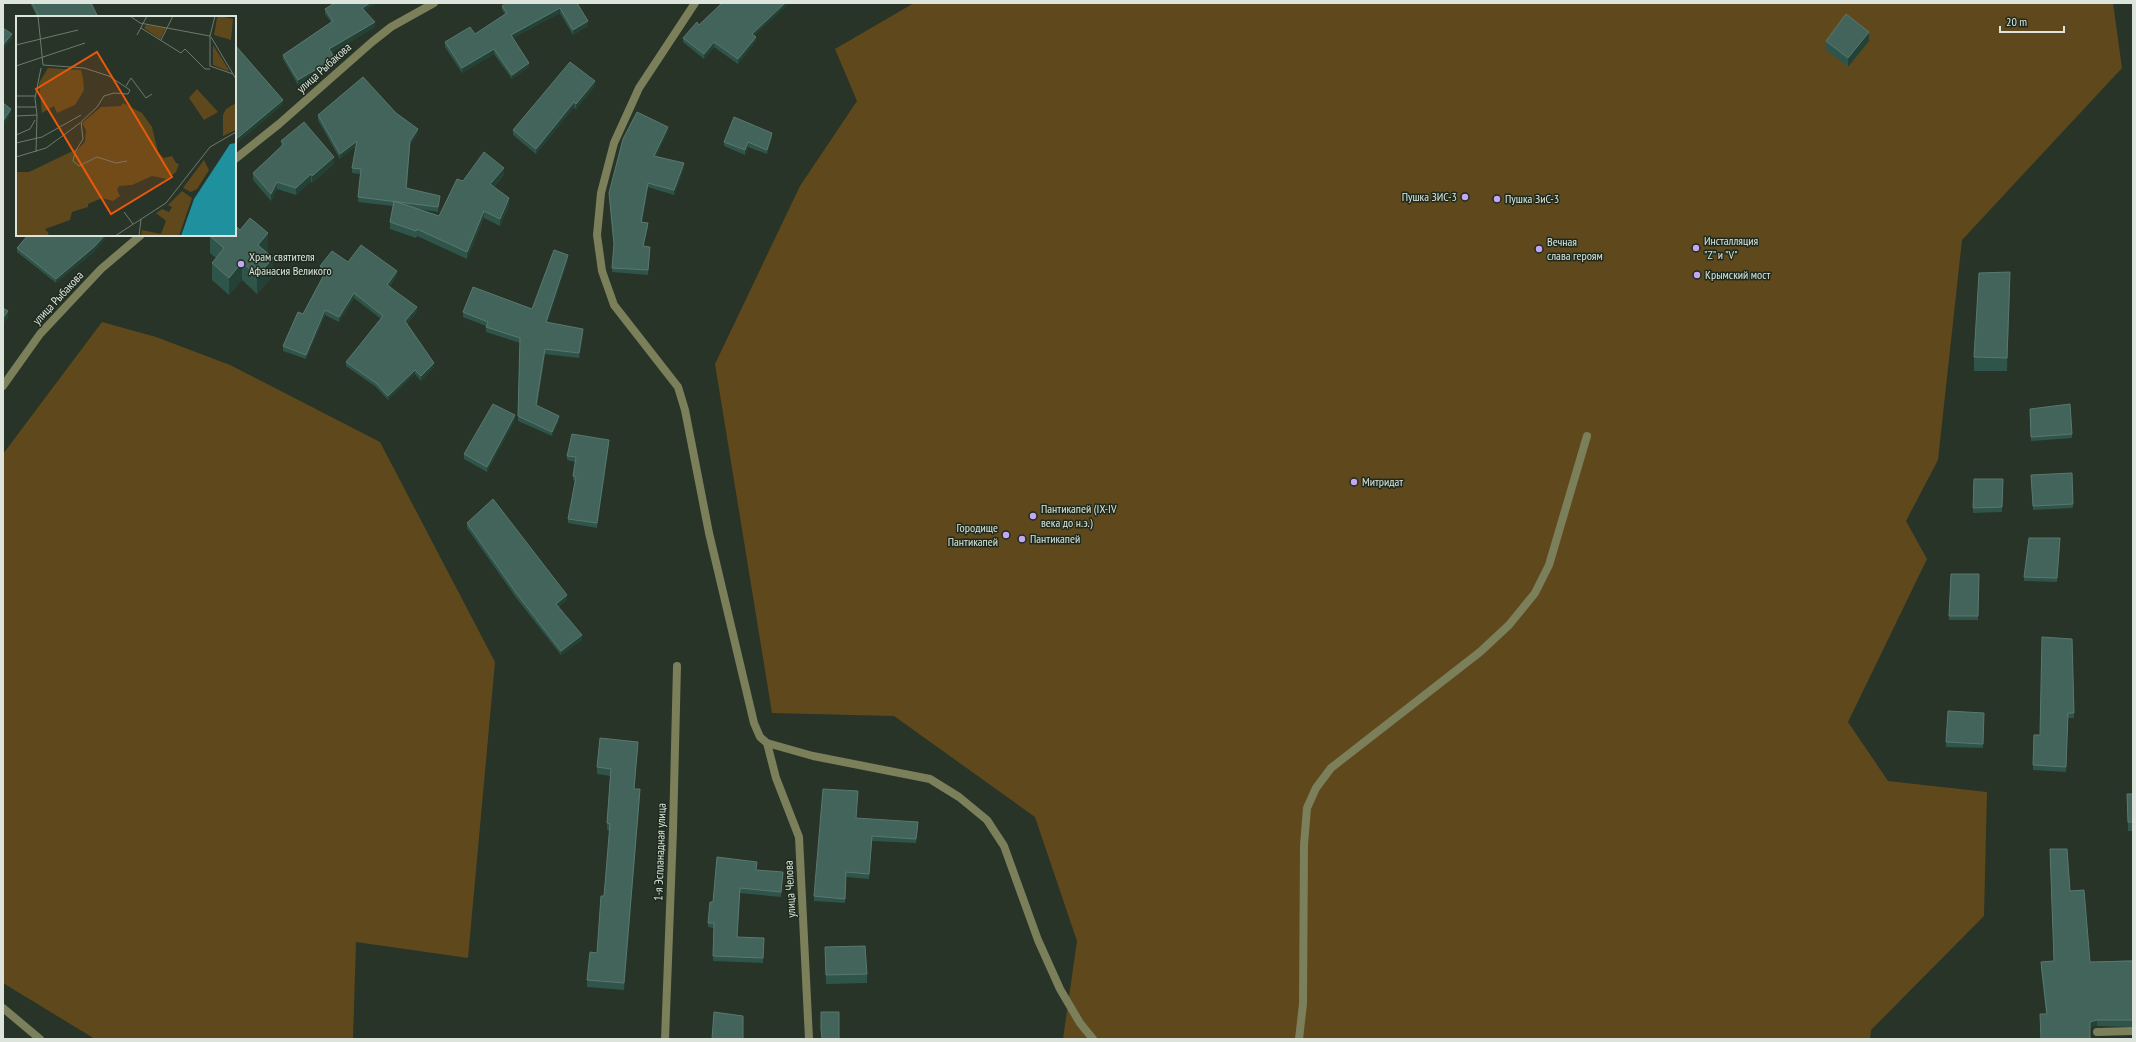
<svg xmlns="http://www.w3.org/2000/svg" width="2136" height="1042" font-family="'PT Sans Narrow',sans-serif">
  <rect width="100%" height="100%" fill="#273427"/>
  <path fill="#5f491c" d="M914,3h1199l9,65 -160,172 -24,220 -32,61 21,38 -79,163 40,59 99,11 -3,124 -113,114 -1,9h-807l14,-98 -42,-124 -141,-101 -122,-3 -57,-349 85,-178 57,-85 -22,-52z
    M102,322l54,15 74,28 150,77 115,220 -27,296 -112,-16 -3,97h-258l-92,-56v-529z"/>
  <g fill="none" stroke-linecap="round" stroke-linejoin="round">
    <path stroke="#7b7f5a" stroke-width="8" d="M2097,1032l36,-1"/>
    <path stroke="#7b7f5a" stroke-width="8" d="M695,3l-56,85 -25,55 -13,50 -4,42 5,36 12,34 64,82 7,23 24,123 45,190 6,14 7,6 46,13 117,23 29,18 28,23 17,26 34,94 22,49 20,34 13,16
      M235,159l44,-35 93,-82 19,-15 43,-24
      M3,386l37,-52 61,-65 40,-34
      M767,743l9,35 23,59 10,202
      M3,1008l37,31
      M665,1039l8,-209 4,-164
      M1299,1039l4,-35 1,-159 3,-37 9,-20 15,-20 149,-116 29,-27 26,-32 14,-28 38,-129"/>
  </g>
  <path fill="#2f554b" d="M30,3h61l7,14h-61z
    M577,3l11,23 -15,9 -13,-22 -47,25 16,29 -17,12 -18,-25 -32,19 -17,-26v-5l30,-8 30,-20 -3,-4v-4z
    M325,9l40,2 10,16 -44,26 4,10 -37,22 -15,-26v-4l48,-33 -6,-8z
    M699,25l56,11 1,5 -18,23 -24,-17 -10,12 -21,-17v-4z
    M1826,41h43l-21,26 -22,-17z
    M595,86l-19,23 -2,-2 -38,47 -23,-19v-5z
    M17,106v8l-2,-1v-5z
    M396,113l22,20 -8,12 -3,43 33,13 -2,11 -19,-3 20,7 24,-35 41,-6 -10,12 15,18 -9,21 -16,-8 -17,41 -50,-23 -1,2 -26,-9v-7l3,-16 -35,-4 2,-28 -8,-1v-5l4,-22 -16,13 -22,-39v-5z
    M668,131l-12,25 28,12 -10,27 -26,-8 -6,35 6,5 -4,19 6,6 -2,23 -36,-3 2,-25 -5,-54z
    M772,138l-5,16 -19,-7 -3,8 -21,-9v-4z
    M281,141l53,23 -22,19 -1,-2 -15,14 -19,-6 -6,12 -18,-21v-7l28,-27z
    M240,230l28,21 -1,2 6,23 -16,18 -15,-14 -13,15 -17,-15v-17l4,-5 -6,-5v-17z
    M49,235h59l-14,17 -38,31 -39,-31v-4l29,-11z
    M568,260l-21,63 36,11 -4,24 -34,-4 -8,52 22,14 -7,16 -34,-15 2,-78 -34,-11v-6l-23,-9v-5l69,-3z
    M348,262l49,13 -7,11 27,26 -10,12 27,43 -13,14 -6,-7 -27,26 -12,-13 -30,-21v-4l35,-43 -27,-21 -15,24 -14,-7 -19,44 -23,-8v-5l20,-32 21,-40 -4,-3v-5z
    M2010,286l-3,85h-33v-14z
    M2030,413l42,21v4l-41,3z
    M515,420l-28,52 -23,-13v-5z
    M609,444l-12,84 -29,-5v-4l7,-38 -2,-1v-4l2,-14 -8,-2v-4z
    M2072,473l1,35 -40,2 -2,-35z
    M1974,479h29l-1,33 -29,1z
    M467,523l100,77 -9,7 24,33 -21,15 -44,-56 -50,-71z
    M2060,543l-3,39 -33,-1v-4z
    M1951,574h28l-1,46h-29z
    M2072,639l2,79h-6l-2,54 -33,-2v-5l7,-30z
    M1984,713l-1,35 -37,-1v-5z
    M638,749l-4,40 6,7 -16,194 -37,-3v-7l10,-27 7,-57 6,-65 -3,-1v-7l3,-47 -13,-2v-7z
    M2127,794h6v37h-5z
    M856,818l62,9 -2,16 -44,-2 -3,38 -23,-2 -1,26 -31,-2v-5z
    M757,870l26,2 -2,25 -41,-4 -3,44 27,6 -1,20 -50,-2 1,-33 -6,-1v-4l5,-21z
    M2070,891l20,71 43,-2v67l-36,-1 -51,-12 -5,-46v-6l13,-1z
    M825,947l42,27v9l-41,1z"/>
  <path fill="#244136" d="M370,3h8l-16,9v-4z
    M785,3h5l-38,35v-4z
    M560,8v5l-49,26v-4z
    M588,21v5l-15,9v-5z
    M375,22v5l-46,27v-5z
    M1869,32v9l-21,26v-9z
    M12,34v5l-9,11v-5z
    M756,37v4l-18,23v-5z
    M714,42v5l-10,12v-5z
    M494,49v5l-32,19v-5z
    M335,58v5l-37,22v-5z
    M529,63v4l-17,12v-4z
    M595,81v5l-19,23v-5z
    M283,100v5l-48,40v-5z
    M574,102v5l-38,47v-5z
    M11,109v4l-8,13v-5z
    M668,127v4l-14,29v-4z
    M418,129v4l-8,12 -4,47 4,-51z
    M772,133v5l-5,16v-4z
    M357,141v4l-17,14v-5z
    M748,142v5l-3,8v-5z
    M334,157v7l-22,19v-7z
    M684,163v5l-10,27v-5z
    M504,168v7l-14,16v-7z
    M311,174v7l-15,14v-7z
    M277,182v7l-6,12v-7z
    M648,183v4l-7,39v-4z
    M440,196v5l-2,11v-5z
    M509,198v7l-9,21v-7z
    M484,211v7l-17,41v-7z
    M648,223v4l-5,24v-5z
    M268,233v18l-10,12v-18z
    M105,235h3l-14,17 -38,31v-4z
    M568,255v5l-22,67v-5z
    M273,258v18l-16,18v-18z
    M242,262v18l-13,15v-17z
    M397,271v4l-10,14v-4z
    M2010,272v14l-3,85v-13z
    M354,293v5l-15,24v-5z
    M417,307v5l-12,14v-5z
    M325,310v5l-19,44v-4z
    M8,311v7l-5,7v-7z
    M583,329v5l-4,24v-5z
    M545,349v5l-9,56v-5z
    M434,363v4l-13,14v-5z
    M415,370v4l-27,26v-4z
    M515,415v5l-28,52v-5z
    M559,416v4l-7,16v-4z
    M609,440v4l-12,84v-5z
    M567,595v5l-11,8v-4z
    M582,635v5l-21,15v-4z
    M638,742v7l-4,47v-7z
    M640,789v7l-16,194v-7z
    M2097,1020v6l-7,3v-7z"/>
  <path fill="#42645b" stroke="#5a786f" d="M32,3h59l7,14h-59z
    M335,3h35l-8,5 13,14 -46,27 6,9 -37,22 -15,-25 50,-34 -8,-12z
    M506,3h71l11,18 -15,9 -13,-22 -49,27 18,28 -17,12 -18,-26 -32,19 -17,-26 25,-15 5,7 32,-21 -5,-7z
    M722,3h63l-33,31 4,3 -18,22 -24,-17 -10,12 -21,-16 14,-16 2,3z
    M1846,14l23,18 -21,26 -22,-17z
    M3,28l9,6 -9,11z
    M235,45l48,55 -48,40z
    M570,62l25,19 -19,23 -2,-2 -38,47 -23,-19z
    M363,77l33,36 22,16 -8,12 -4,47 34,8 -2,11 -80,-10 3,-28 -9,-1 5,-27 -17,13 -22,-39z
    M3,103l8,6 -8,12z
    M637,112l31,15 -14,29 30,7 -10,27 -26,-7 -7,39 7,1 -5,23 7,1 -2,23 -36,-2 2,-24 -5,-51 14,-54z
    M734,117l38,16 -5,17 -19,-8 -3,8 -21,-8z
    M304,122l30,35 -22,19 -1,-2 -15,14 -19,-6 -6,12 -18,-21 31,-29 -3,-3z
    M484,152l20,16 -14,16 19,14 -9,21 -16,-8 -17,41 -50,-23 -1,2 -26,-9 4,-21 45,15 18,-37 6,2z
    M250,218l18,15 -10,12 15,13 -16,18 -15,-14 -13,16 -17,-15 12,-15 -14,-12 1,-1h24v-10l5,5z
    M28,235h15l3,2 3,-2h56l-11,12 -38,32 -39,-31z
    M361,245l36,26 -10,14 30,22 -12,14 29,42 -13,13 -6,-6 -27,26 -12,-13 -30,-21 37,-46 -29,-23 -15,24 -14,-7 -19,45 -23,-9 15,-34 5,2 23,-43 -6,-5 12,-15 16,11z
    M554,250l14,5 -22,67 37,7 -4,24 -34,-4 -9,56 23,11 -7,16 -34,-16 2,-78 -34,-11 2,-5 -25,-10 10,-25 59,22z
    M2010,272l-3,86 -33,-1 5,-84z
    M3,308l5,3 -5,7z
    M493,404l22,11 -28,52 -23,-13z
    M2070,404l2,30 -41,3 -1,-28z
    M572,434l37,6 -12,83 -29,-4 8,-42 -3,-1 3,-19 -9,-1z
    M2072,473l1,31 -40,2 -2,-31z
    M1974,479h29l-1,28 -29,1z
    M493,499l74,96 -11,9 26,31 -21,16 -44,-57 -50,-71z
    M2029,538h31l-3,40 -33,-1z
    M1951,574h28l-1,42h-29z
    M2042,637l30,2 2,74h-6l-2,54 -33,-2 1,-30h6z
    M1948,711l36,2 -1,31 -37,-2z
    M600,738l38,4 -4,47h6l-16,194 -37,-3 3,-28 7,1 4,-57h3l6,-72 -3,-1 4,-54 -14,-2z
    M823,789l35,2 -2,27 62,4 -2,17 -44,-3 -3,38 -23,-2 -1,27 -31,-3z
    M2127,794h6v28h-5z
    M2050,849h17l3,42 14,-1 6,72 43,-1v59h-36l-7,2v17h-49l-1,-25h7l-6,-52 13,-1z
    M717,857l40,5 -1,8 27,2 -2,20 -41,-4 -3,49 27,1 -1,20 -50,-2 1,-33h-6l2,-21h3z
    M865,946l2,28 -41,1 -1,-28z
    M714,1012l29,4v23h-31z
    M821,1012h18v27h-17l-1,-10z"/>
  <g fill="#c3a7f2" stroke="#1d2a1d" stroke-width="1.5">
    <circle cx="1465" cy="197" r="4"/>
    <circle cx="1497" cy="199" r="4"/>
    <circle cx="1696" cy="248" r="4"/>
    <circle cx="1539" cy="249" r="4"/>
    <circle cx="241" cy="264" r="4"/>
    <circle cx="1697" cy="275" r="4"/>
    <circle cx="1354" cy="482" r="4"/>
    <circle cx="1033" cy="516" r="4"/>
    <circle cx="1006" cy="535" r="4"/>
    <circle cx="1022" cy="539" r="4"/>
  </g>
  <g text-anchor="middle" stroke-width="3" stroke-linejoin="round" paint-order="stroke">
    <g font-size="12" fill="#dce4dc" stroke="#1d2a1d">
      <text transform="translate(324 68) rotate(-42)" y="4">улица Рыбакова</text>
      <text transform="translate(58 298) rotate(-47)" y="4">улица Рыбакова</text>
      <text transform="translate(660 852) rotate(-88)" y="4">1-я Эспланадная улица</text>
      <text transform="translate(790 889) rotate(-93)" y="4">улица Челова</text>
    </g>
    <g font-size="12" fill="#dce4dc" stroke="#1d2a1d" text-anchor="start">
      <text x="1457" y="201" text-anchor="end">Пушка ЗИС-3</text>
      <text x="1505" y="203">Пушка ЗиС-3</text>
      <text x="1704" y="245">Инсталляция<tspan x="1704" dy="14">"Z" и "V"</tspan></text>
      <text x="1547" y="246">Вечная<tspan x="1547" dy="14">слава героям</tspan></text>
      <text x="249" y="261">Храм святителя<tspan x="249" dy="14">Афанасия Великого</tspan></text>
      <text x="1705" y="279">Крымский мост</text>
      <text x="1362" y="486">Митридат</text>
      <text x="1041" y="513">Пантикапей (IX-IV<tspan x="1041" dy="14">века до н.э.)</tspan></text>
      <text x="998" y="532" text-anchor="end">Городище<tspan x="998" dy="14">Пантикапей</tspan></text>
      <text x="1030" y="543">Пантикапей</text>
    </g>
  </g>
  <g transform="translate(16 16)">
    <rect width="220" height="220" fill="#273427"/>
    <path d="M204,0l13,3 -2,21 -17,-5 3,-17zM130,9l20,3 -6,11 -16,-11zM197,29l16,25 -1,1 -15,-6zM32,52l33,2 2,9 1,11 -9,15 -18,8 -3,-7 -12,7 -3,-30zM181,73l21,23 -14,8 -15,-22zM107,87l19,10 10,14 6,25 6,6 8,-2 4,7 3,1 -3,8 -9,7 -15,-3 -20,9 -13,1 -2,4 3,6 -7,5 -11,-3 -14,6v3l-16,5 -2,8 -25,9 4,5 -3,2h-30v-64h13l50,-24 6,-6 1,-12 -4,-7 19,-16 20,-1zM220,87v27l-13,6v-21l3,-6zM188,144l5,10 -12,19 -6,3 -8,-4zM166,175l10,7 -13,38h-38l1,-6 19,4 5,-13 -10,-8 6,-4 7,3 3,-5 -4,-2z" fill="#5f491c"/>
    <path d="M220,127v93h-55l13,-37 36,-55z" fill="#1f909d"/>
    <path fill="none" stroke="#6f7a6f" stroke-width="1" d="M22,0l5,49 41,3 25,8 21,14 -2,4 -14,-1 -10,3 -7,11 -16,15 2,17 -8,13 -2,9 6,5 18,-9 19,6 11,-2M114,0l10,7 70,13M199,0l-5,20v30l23,8M125,12l40,25 4,-4 20,20h5M121,19l10,-19M195,21l25,42M145,24l12,-24M0,29l62,-15M0,50l69,-23M110,70l5,-8 15,20 6,-4M0,80h20M0,91h20M0,100l21,-1M0,119l14,-6 5,-9M0,127l26,-6 39,-22M20,136l1,-37 -2,-17 6,-30M0,141l30,-9 34,-25M108,196l9,12M99,220l51,-33 44,-56 26,-15M123,220l2,-17"/>
    <path fill="#e8590c" fill-opacity="0.15" stroke="#e8590c" stroke-width="2" d="M81,36l75,125 -61,37 -75,-125z"/>
    <rect width="220" height="220" fill="none" stroke="#dce4dc" stroke-width="2"/>
  </g>
  <rect width="2136" height="1042" fill="none" stroke="#dce4dc" stroke-width="8"/>
  <path d="M2000 26v6h64v-6" fill="none" stroke="#dce4dc" stroke-width="2"/>
  <text x="2006" y="26" font-size="12" fill="#dce4dc" stroke="#1d2a1d" stroke-width="3" paint-order="stroke">20 m</text>
</svg>
